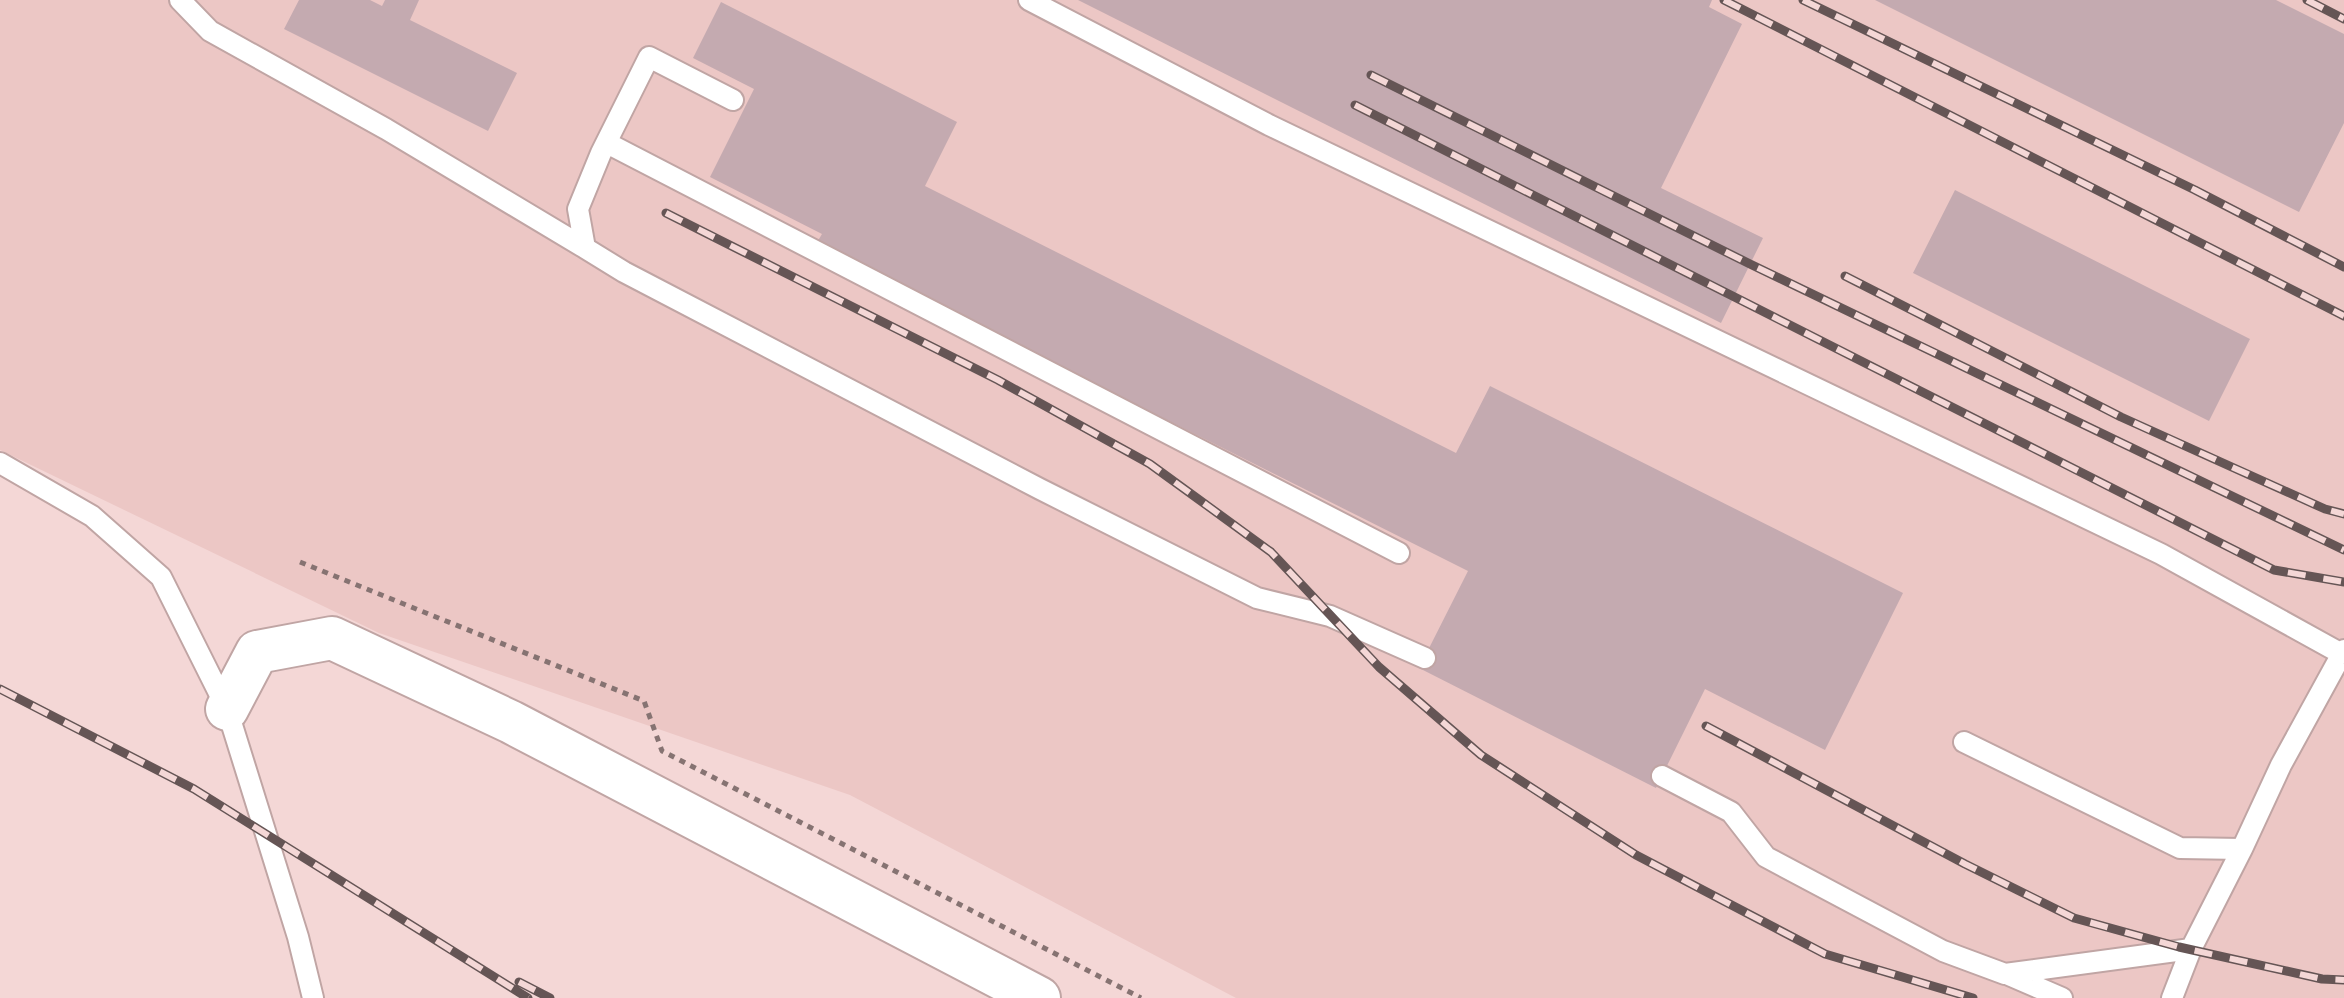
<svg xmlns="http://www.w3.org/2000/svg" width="2344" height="998" font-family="Ubuntu,sans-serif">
  <rect width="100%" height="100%" fill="#f4d7d6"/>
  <path fill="#ecc7c5" d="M0,0h2344v998h-1108l-386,-203 -471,-162 -379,-183z"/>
  <path fill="#c4aab0" d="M299,0h71l12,6 3,-6h34l-9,20 107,53 -29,58 -204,-102z
    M1078,0h634l-3,7 33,17 -81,164 102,50 -42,85z
    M1875,0h401l68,34v89l-45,89z
    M721,2l236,120 -32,64 531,267 34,-67 413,207 -78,157 -120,-61 -49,99 -237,-120 49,-97 -652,-327 6,-10 -112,-57 44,-88 -61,-31z
    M1955,190l295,149 -41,82 -296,-148z"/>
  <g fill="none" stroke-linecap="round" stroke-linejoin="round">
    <g stroke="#c0a5a4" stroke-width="24">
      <path id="lane" d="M180,0l30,31 176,98 199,119
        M1029,0l240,125 892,429 181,100
        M733,100l-84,-43 -48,96 -23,56 7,39 39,24 416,217 217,109 73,18 95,42
        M607,143l792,410
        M0,463l92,53 69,61 66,132 71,228 15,61
        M1964,742l216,106 62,1 39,-84 63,-115
        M1662,776l69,36 35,45 177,94 62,23 186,-25
        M2009,975l53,23
        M2172,998l19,-49 51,-100"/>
    </g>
    <g stroke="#c0a5a4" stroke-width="46">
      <path id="street" d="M227,709l30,-57 75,-14 179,84 528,276"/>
    </g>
    <path stroke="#867372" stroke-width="5" stroke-dasharray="6 6" stroke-linecap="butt" d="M300,562l344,139 18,50 479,247"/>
    <use href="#lane" stroke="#fff" stroke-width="20"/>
    <use href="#street" stroke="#fff" stroke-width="42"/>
    <g stroke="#655555" stroke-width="9">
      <path id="rail" d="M1724,0l620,316
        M1803,0l392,190 149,77
        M2307,0l37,19
        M1371,75l379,189 594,286
        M1355,105l919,465 70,12
        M666,213l332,167 152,84 121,88 108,115 102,88 155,100 189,99 148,44
        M1845,276l276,141 204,92 19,5
        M0,689l194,100 334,209
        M1706,726l259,138 109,54 105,29 143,32 22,1
        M519,982l31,16"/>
    </g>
    <use href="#rail" stroke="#f4d7d6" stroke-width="6" stroke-dasharray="18" stroke-linecap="butt"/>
  </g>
</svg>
